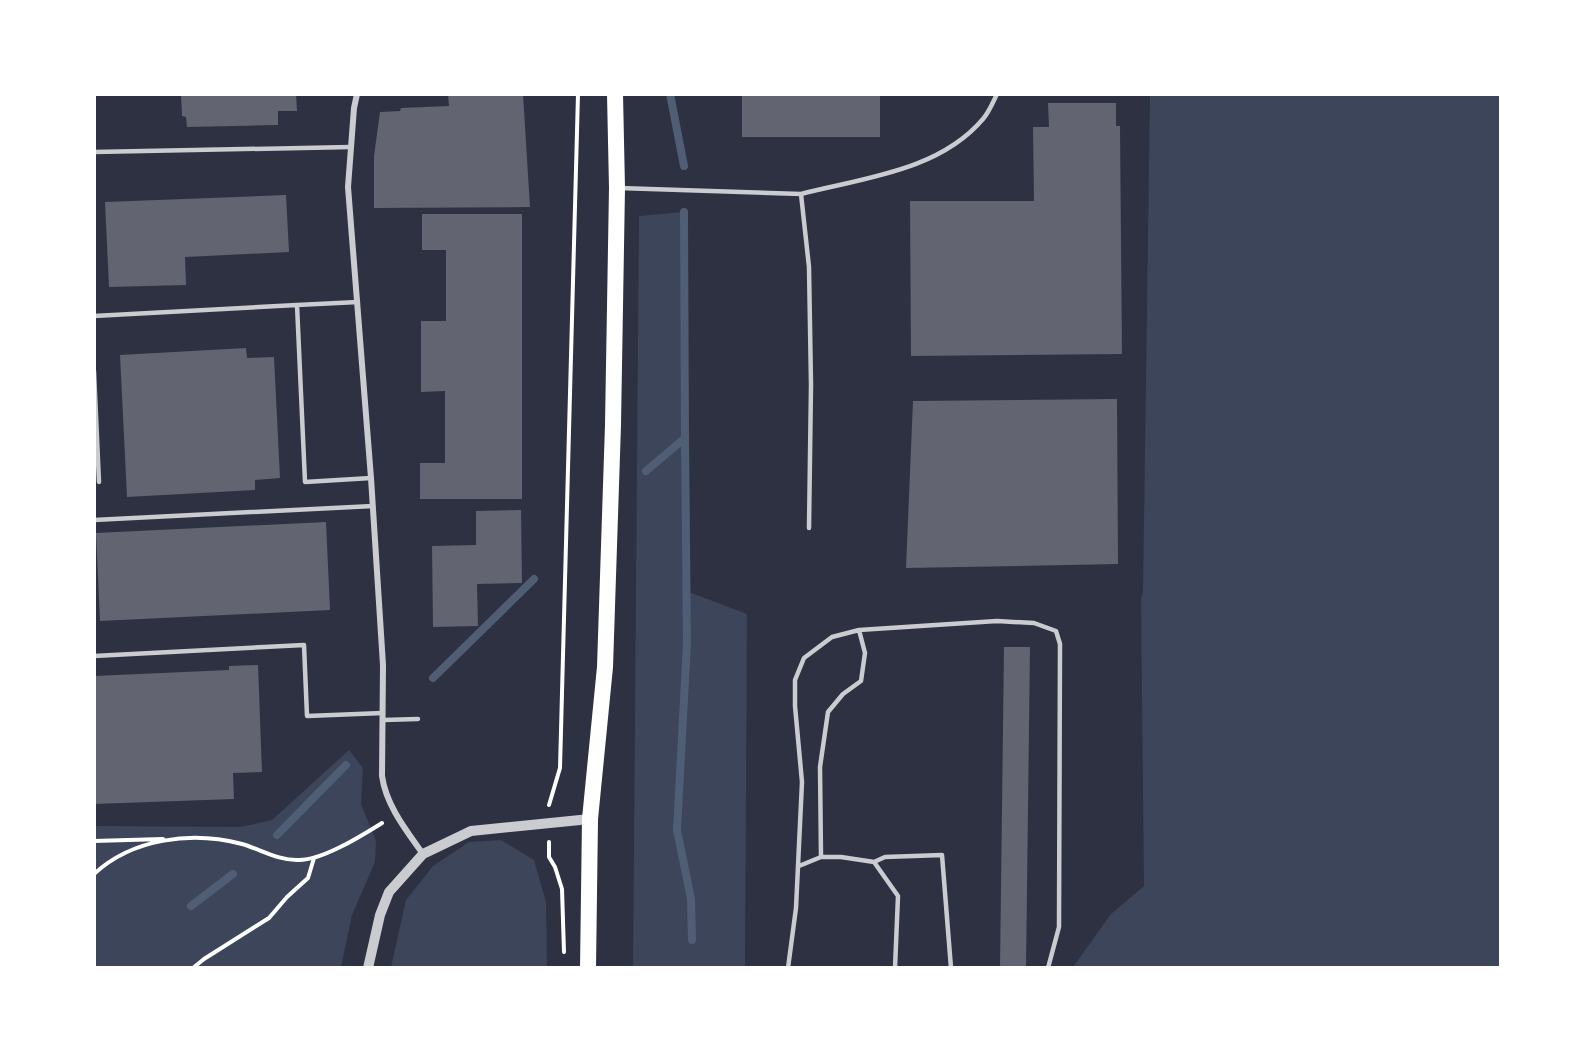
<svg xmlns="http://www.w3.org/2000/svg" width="1595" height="1062" font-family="'Asap Condensed',sans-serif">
  <rect width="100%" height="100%" fill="#2d3142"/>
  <path fill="#3c4559" d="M1150,95h350v872h-427l38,-53 33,-28 -3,-286 2,-9z
    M684,212l5,380 58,22 -2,353h-112l6,-751z
    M349,750l14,18 -2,36 15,37 -1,21 -23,53 -11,52 -246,1v-142l145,1 32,-7z
    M501,840l33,20 12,42 1,65h-156l15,-67 27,-34 36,-24z"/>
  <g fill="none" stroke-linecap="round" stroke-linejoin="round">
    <path stroke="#4f5d75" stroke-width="8" d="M670,94l14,72
      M685,438l2,205 -10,187 14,69 1,41
      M646,471l39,-33 -1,-226
      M433,678l101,-99
      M277,835l69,-70
      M191,906l42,-32"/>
  </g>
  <path fill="#626471" d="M181,94h115l1,17h-19v14l-91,2 -1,-10 -4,-1z
    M448,94h75l7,113 -156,1v-52l6,-44 20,-1 1,-3 48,-2z
    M742,94h138v43h-138z
    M1048,103h68v23h4l2,228 -211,2 -1,-155h124l-1,-74h16z
    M286,195l3,57 -104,5 1,28 -77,2 -4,-85z
    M422,214h100v285h-102v-36h25v-72l-24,1v-71h25v-71h-24z
    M246,348l1,10 27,-1 6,121 -25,2v10l-128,7 -7,-142z
    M1117,399l1,165 -212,4 7,-167z
    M521,510l1,73 -45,1 1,42 -45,1 -1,-81 44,-1v-34z
    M326,522l4,88 -230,11 -4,-88z
    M1004,647h26l-4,321h-26z
    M258,665l4,107 -29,1 1,26 -140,5v-128l135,-6v-4z"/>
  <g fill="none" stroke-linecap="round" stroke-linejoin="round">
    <path stroke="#fff" stroke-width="4" d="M549,805l11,-37 18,-674
      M94,841l69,-2
      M549,842v15l6,10 7,22 2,63
      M94,874c39,-36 98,-43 148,-30 18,5 37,17 57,16 24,0 62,-24 83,-37
      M193,968l11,-9 65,-41 18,-21 21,-19 6,-20"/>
    <path stroke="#caccd0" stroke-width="4.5" d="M94,152l257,-5
      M619,188l182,6 8,73 2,118 -2,143
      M801,194c62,-16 138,-23 182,-75 6,-7 10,-17 14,-25
      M358,302l-61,3 8,177 66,-4
      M94,316l203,-11
      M94,371l5,111
      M94,520l279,-14
      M94,656l210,-11 3,71 76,-3
      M383,720l35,-1
      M821,857l-1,-90 8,-55 15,-18 18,-13 4,-28 -6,-23
      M874,862l11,-5 57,-2 9,113
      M799,866l22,-9h20l33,5 24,34 -3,72
      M788,968l8,-60 6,-126 -7,-76v-26l9,-22 28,-21 27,-7 138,-9 37,2 22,8 4,13 -1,283 -11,41"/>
    <path stroke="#caccd0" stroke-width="6" d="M357,94l-3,14 -6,79 23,291 12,187 -1,111c4,29 24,54 41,78"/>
    <path stroke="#caccd0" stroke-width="10" d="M368,968l12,-53 9,-23 34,-38 48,-23 119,-12"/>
    <path stroke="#fff" stroke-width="16" d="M588,968l2,-149 15,-152 8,-242 4,-237 -2,-94"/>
  </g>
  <rect width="1595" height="1062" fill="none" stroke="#ffffff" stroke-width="192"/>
</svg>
